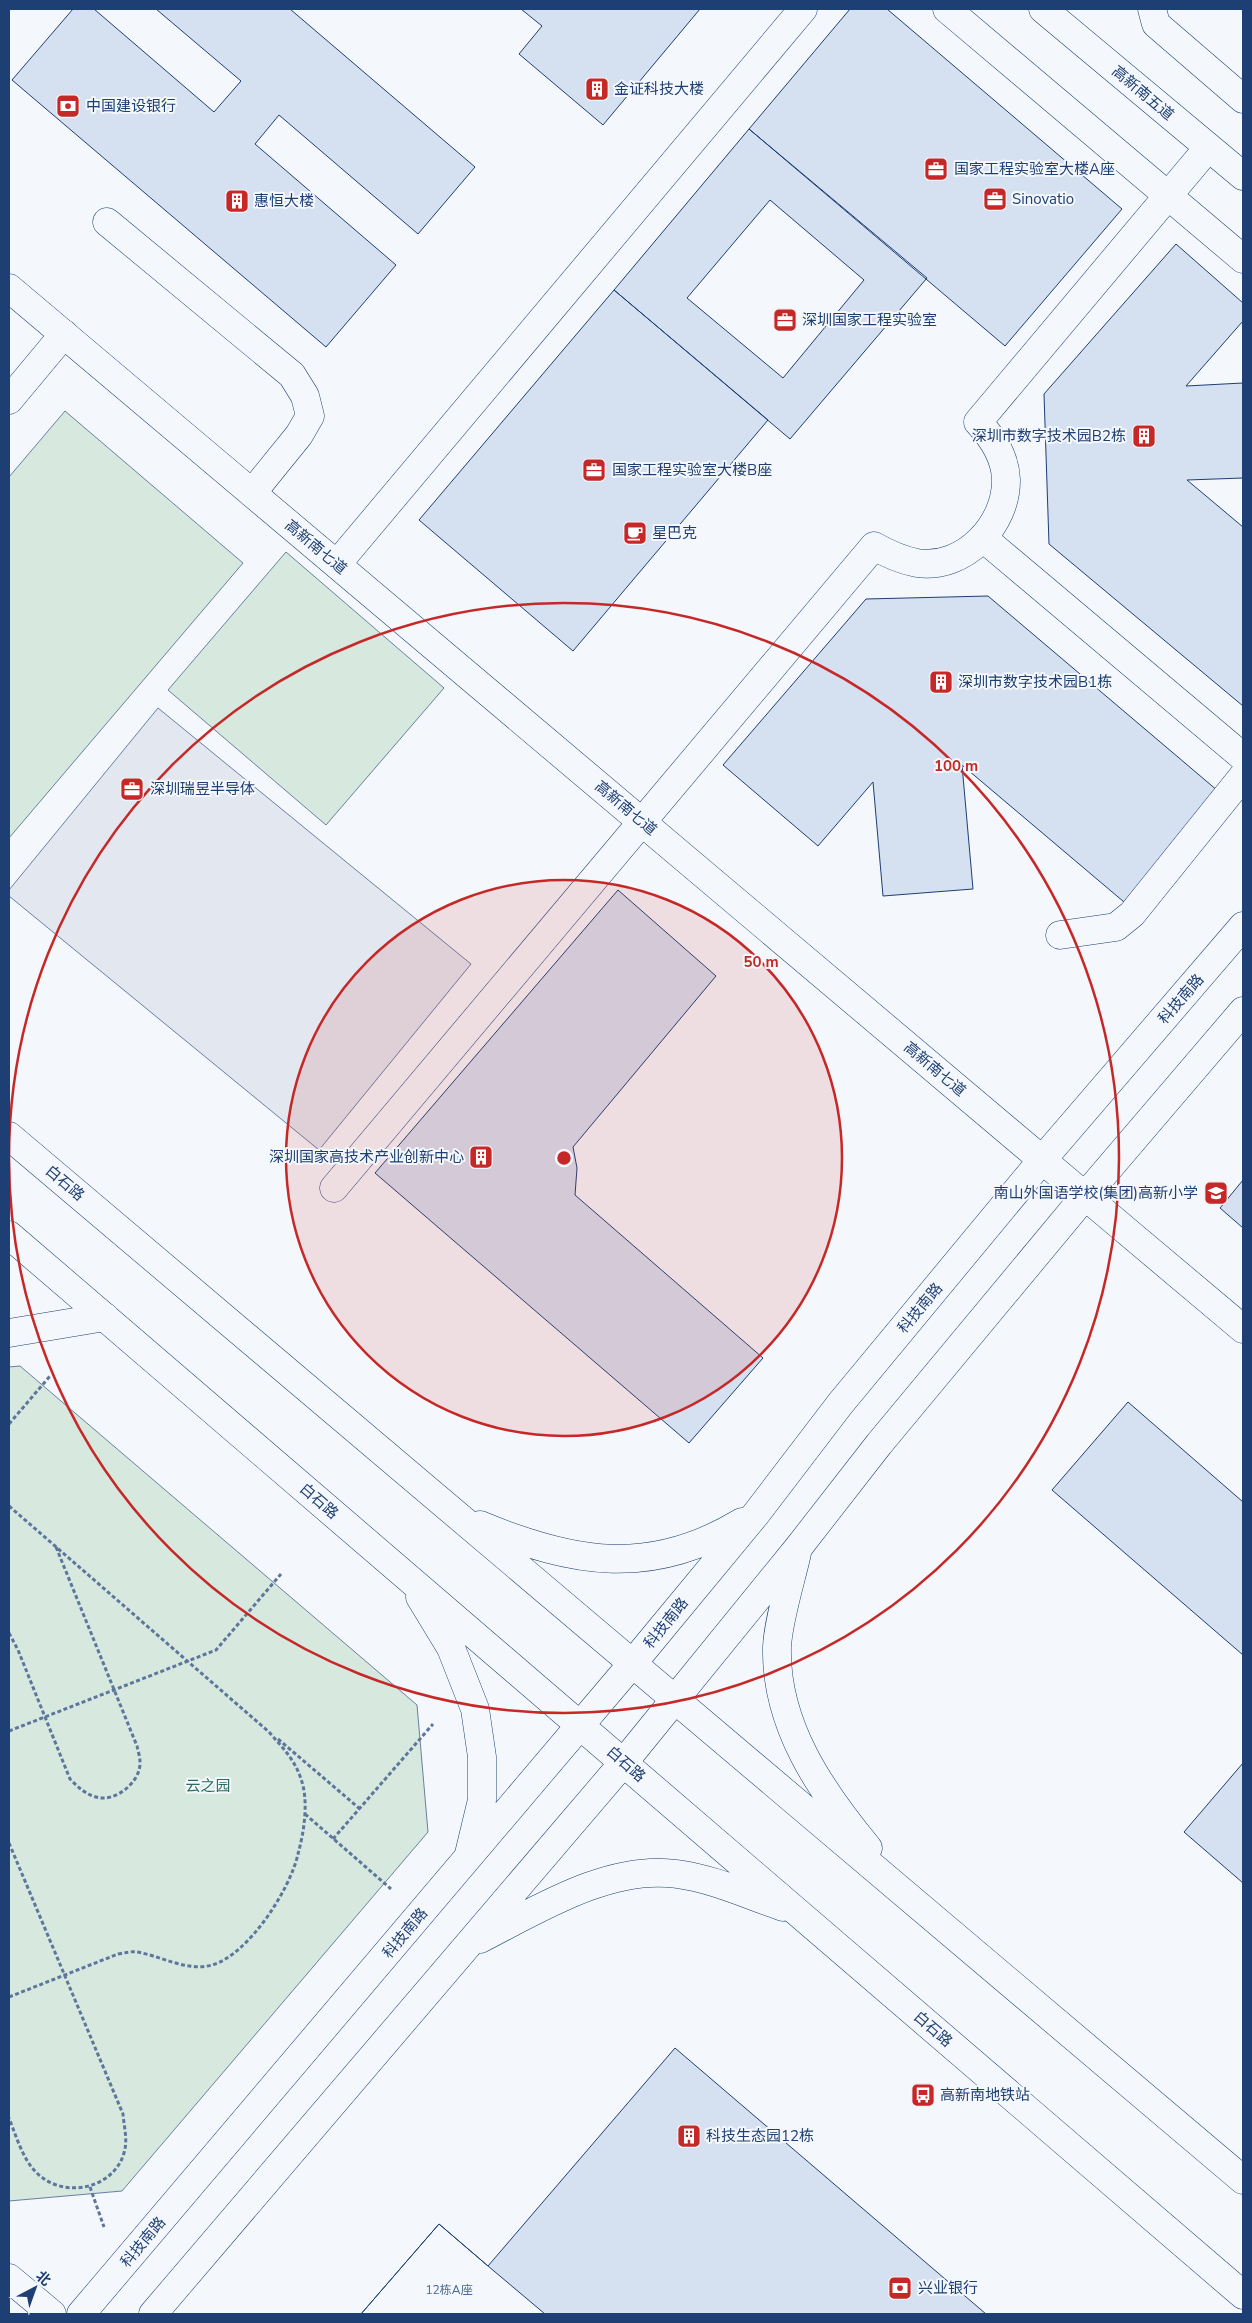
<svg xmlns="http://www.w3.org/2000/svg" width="1252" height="2323" font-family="'Nunito Sans','Noto Sans SC',sans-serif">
  <rect width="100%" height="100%" fill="#f4f7fb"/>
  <path fill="#d7e8df" stroke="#687fa3" d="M65,411l178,152 -234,275v-361z
    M286,552l158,136 -118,137 -158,-135z
    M20,1366l397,339 11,127 -306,359 -113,10v-834z"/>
  <path fill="#e3e8f0" stroke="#687fa3" d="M158,708l313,256 -152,186 -310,-254v-6z"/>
  <path fill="#d5e0f0" stroke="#1d3f73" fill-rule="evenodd" d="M73,9h21l120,103 27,-31 -85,-72h134l185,158 -57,67 -139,-119 -24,29 141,121 -70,82 -314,-267z
    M521,9h179l-97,116 -84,-71 23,-28z
    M850,9h37l235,200 -117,137 -256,-217z
    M749,129l178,149 -137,161 -176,-149zM770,200l94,80 -81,98 -96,-80z
    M1176,244l67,59v18l-57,65 57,-3v95l-56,2 56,47v179l-194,-162 -5,-150z
    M614,290l154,130 -195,231 -154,-131z
    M988,596l230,195 -94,111 -162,-137 11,124 -90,7 -10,-114 -55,64 -95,-81 143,-166z
    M618,890l98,86 -143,171 4,21 -2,27 188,163 -74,85 -314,-270z
    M1243,1180v48l-23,-20z
    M1128,1402l115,100v153l-191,-165z
    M1243,1763v120l-59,-51z
    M675,2048l311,266h-625l78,-90 49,42z
    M439,2224l49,42 57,48h-184z"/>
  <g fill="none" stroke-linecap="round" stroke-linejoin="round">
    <g stroke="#1d3f73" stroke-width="29">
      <path id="minor" d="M947,9l296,250
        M1043,9l200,167
        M1152,9l4,15 87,75
        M107,222l185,153 13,21 5,20 -11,19 -47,58
        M9,400l55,-66
        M983,538l260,219
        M337,564l466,-555
        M1060,935l56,-8 16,-13 111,-138
        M334,1188l540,-642c14,8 27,14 43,17 47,7 90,-38 89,-84 -1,-23 -13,-41 -28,-57l230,-274
        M1085,1196l158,133
        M9,1333l96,-16
        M9,2278l43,36"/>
    </g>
    <g stroke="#1d3f73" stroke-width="29">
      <path id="major" d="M9,288l1076,908
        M9,1136l1234,1044
        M9,1235l1234,1060
        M480,1525c94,39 171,52 262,-3
        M797,1553c-6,27 -19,68 -20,94 -2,78 44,144 91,201
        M420,1597l31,51 24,61 7,48v43l-13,54
        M480,1939c57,-29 130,-75 197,-65 37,5 71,21 106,33
        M81,2314l551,-650 124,-150 84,-110 202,-244 201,-234
        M153,2314l471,-552 174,-214 81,-104 206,-248 158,-185"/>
    </g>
    <path stroke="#5e769c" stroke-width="3" stroke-dasharray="4 2.5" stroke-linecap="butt" d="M9,1424l41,-48
      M9,1506l260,226c13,15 26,28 32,47 8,22 3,53 -3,75 -8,36 -50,101 -86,111 -25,7 -51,-9 -75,-13 -6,-1 -12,1 -19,2l-109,43
      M9,1633l9,17 52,129c8,8 15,15 26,18 19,6 45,-15 44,-35 0,-5 -2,-11 -3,-16l-81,-199
      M9,1731l207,-81 65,-76
      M278,1739l82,70
      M305,1814l86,75
      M333,1839l100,-115
      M9,1843l114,271c1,13 5,26 1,39 -10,35 -58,46 -85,22 -16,-14 -22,-37 -30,-57
      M90,2187l14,40"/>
    <use href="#minor" stroke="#f4f7fb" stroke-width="28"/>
    <use href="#major" stroke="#f4f7fb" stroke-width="28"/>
  </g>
  <circle cx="564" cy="1158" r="278" fill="#c62828" fill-opacity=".12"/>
  <g fill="none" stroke="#c62828" stroke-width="2.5">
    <circle cx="564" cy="1158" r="278"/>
    <circle cx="564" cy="1158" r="555"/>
  </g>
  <defs>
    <g id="building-square" transform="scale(1.25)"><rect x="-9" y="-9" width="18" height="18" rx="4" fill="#c62828" stroke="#f4f7fb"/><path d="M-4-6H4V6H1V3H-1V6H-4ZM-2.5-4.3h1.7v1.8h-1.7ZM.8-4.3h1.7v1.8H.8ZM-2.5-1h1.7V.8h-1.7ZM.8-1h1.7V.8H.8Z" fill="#fff"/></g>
    <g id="bank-square" transform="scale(1.25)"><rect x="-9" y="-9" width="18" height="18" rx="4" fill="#c62828" stroke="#f4f7fb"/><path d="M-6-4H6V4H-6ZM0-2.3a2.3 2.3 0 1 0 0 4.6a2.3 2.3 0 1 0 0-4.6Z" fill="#fff"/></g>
    <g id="office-square" transform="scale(1.25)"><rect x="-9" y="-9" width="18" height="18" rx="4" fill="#c62828" stroke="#f4f7fb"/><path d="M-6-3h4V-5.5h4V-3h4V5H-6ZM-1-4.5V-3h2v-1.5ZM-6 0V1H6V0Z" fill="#fff"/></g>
    <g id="cafe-square" transform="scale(1.25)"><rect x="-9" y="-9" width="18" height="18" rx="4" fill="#c62828" stroke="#f4f7fb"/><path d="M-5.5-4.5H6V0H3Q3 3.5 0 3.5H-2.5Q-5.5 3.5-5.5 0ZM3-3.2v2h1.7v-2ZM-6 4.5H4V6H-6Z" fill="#fff"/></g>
    <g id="school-square" transform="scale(1.25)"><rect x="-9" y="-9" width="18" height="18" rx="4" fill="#c62828" stroke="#f4f7fb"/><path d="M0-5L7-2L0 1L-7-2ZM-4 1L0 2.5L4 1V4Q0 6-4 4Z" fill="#fff"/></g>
    <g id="bus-square" transform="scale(1.25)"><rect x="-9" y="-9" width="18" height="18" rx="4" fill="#c62828" stroke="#f4f7fb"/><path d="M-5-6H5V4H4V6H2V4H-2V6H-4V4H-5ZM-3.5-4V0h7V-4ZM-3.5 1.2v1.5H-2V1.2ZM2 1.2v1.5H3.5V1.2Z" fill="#fff"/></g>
  </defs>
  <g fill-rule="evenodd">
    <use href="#building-square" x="597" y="89"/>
    <use href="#bank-square" x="68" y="106"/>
    <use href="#office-square" x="936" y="169"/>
    <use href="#office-square" x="995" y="199"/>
    <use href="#building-square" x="237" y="201"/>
    <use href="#office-square" x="785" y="320"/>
    <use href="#building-square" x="1144" y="436"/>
    <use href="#office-square" x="594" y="470"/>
    <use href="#cafe-square" x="635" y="533"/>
    <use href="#building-square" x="941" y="682"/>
    <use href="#office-square" x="132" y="789"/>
    <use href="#building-square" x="481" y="1157"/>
    <use href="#school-square" x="1216" y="1193"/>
    <use href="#bus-square" x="923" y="2095"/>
    <use href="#building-square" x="689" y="2136"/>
    <use href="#bank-square" x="900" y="2288"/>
  </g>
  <g text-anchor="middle" stroke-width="4" stroke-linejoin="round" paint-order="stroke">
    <g font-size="12" fill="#4b6792">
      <text x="449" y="2294">12栋A座</text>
    </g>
    <g font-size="15" fill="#1d3f73" stroke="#f4f7fb" text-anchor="start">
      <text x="614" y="94">金证科技大楼</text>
      <text x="86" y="111">中国建设银行</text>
      <text x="954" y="174">国家工程实验室大楼A座</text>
      <text x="1012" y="204">Sinovatio</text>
      <text x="254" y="206">惠恒大楼</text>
      <text x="802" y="325">深圳国家工程实验室</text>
      <text x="1126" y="441" text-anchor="end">深圳市数字技术园B2栋</text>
      <text x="612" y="475">国家工程实验室大楼B座</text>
      <text x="652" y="538">星巴克</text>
      <text x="958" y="687">深圳市数字技术园B1栋</text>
      <text x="150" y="794">深圳瑞昱半导体</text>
      <text x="464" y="1162" text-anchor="end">深圳国家高技术产业创新中心</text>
      <text x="1198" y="1198" text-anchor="end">南山外国语学校(集团)高新小学</text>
      <text x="940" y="2100">高新南地铁站</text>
      <text x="706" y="2141">科技生态园12栋</text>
      <text x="918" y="2293">兴业银行</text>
    </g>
    <g font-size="15" fill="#1d3f73" stroke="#f4f7fb">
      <text transform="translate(1143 93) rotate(40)" y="5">高新南五道</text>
      <text transform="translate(316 547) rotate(40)" y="5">高新南七道</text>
      <text transform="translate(626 808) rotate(40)" y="5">高新南七道</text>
      <text transform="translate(1181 999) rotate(-49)" y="5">科技南路</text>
      <text transform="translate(935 1069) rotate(40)" y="5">高新南七道</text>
      <text transform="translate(65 1183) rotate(40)" y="5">白石路</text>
      <text transform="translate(920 1308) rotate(-50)" y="5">科技南路</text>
      <text transform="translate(319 1501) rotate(41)" y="5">白石路</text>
      <text transform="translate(666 1623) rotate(-51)" y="5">科技南路</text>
      <text transform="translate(626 1764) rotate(41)" y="5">白石路</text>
      <text transform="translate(405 1933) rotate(-50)" y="5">科技南路</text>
      <text transform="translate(933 2029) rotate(41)" y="5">白石路</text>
      <text transform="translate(143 2242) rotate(-50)" y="5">科技南路</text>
    </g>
    <g font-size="15" fill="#2c6c60" stroke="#f4f7fb">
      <text x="208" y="1791">云之园</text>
    </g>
  </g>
  <circle cx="564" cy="1158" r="8" fill="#c62828" stroke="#f4f7fb" stroke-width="2.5"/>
  <g font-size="15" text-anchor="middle" font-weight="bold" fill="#c62828" stroke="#f4f7fb" stroke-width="4" stroke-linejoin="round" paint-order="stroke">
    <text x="956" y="771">100 m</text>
    <text x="761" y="967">50 m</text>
  </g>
  <rect width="1252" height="2323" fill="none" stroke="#1d3f73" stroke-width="20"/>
  <g transform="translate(35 2288) rotate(41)" stroke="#f4f7fb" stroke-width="4" paint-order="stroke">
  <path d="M0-4L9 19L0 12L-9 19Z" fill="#1d3f73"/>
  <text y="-8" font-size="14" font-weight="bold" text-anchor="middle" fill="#1d3f73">北</text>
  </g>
</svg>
